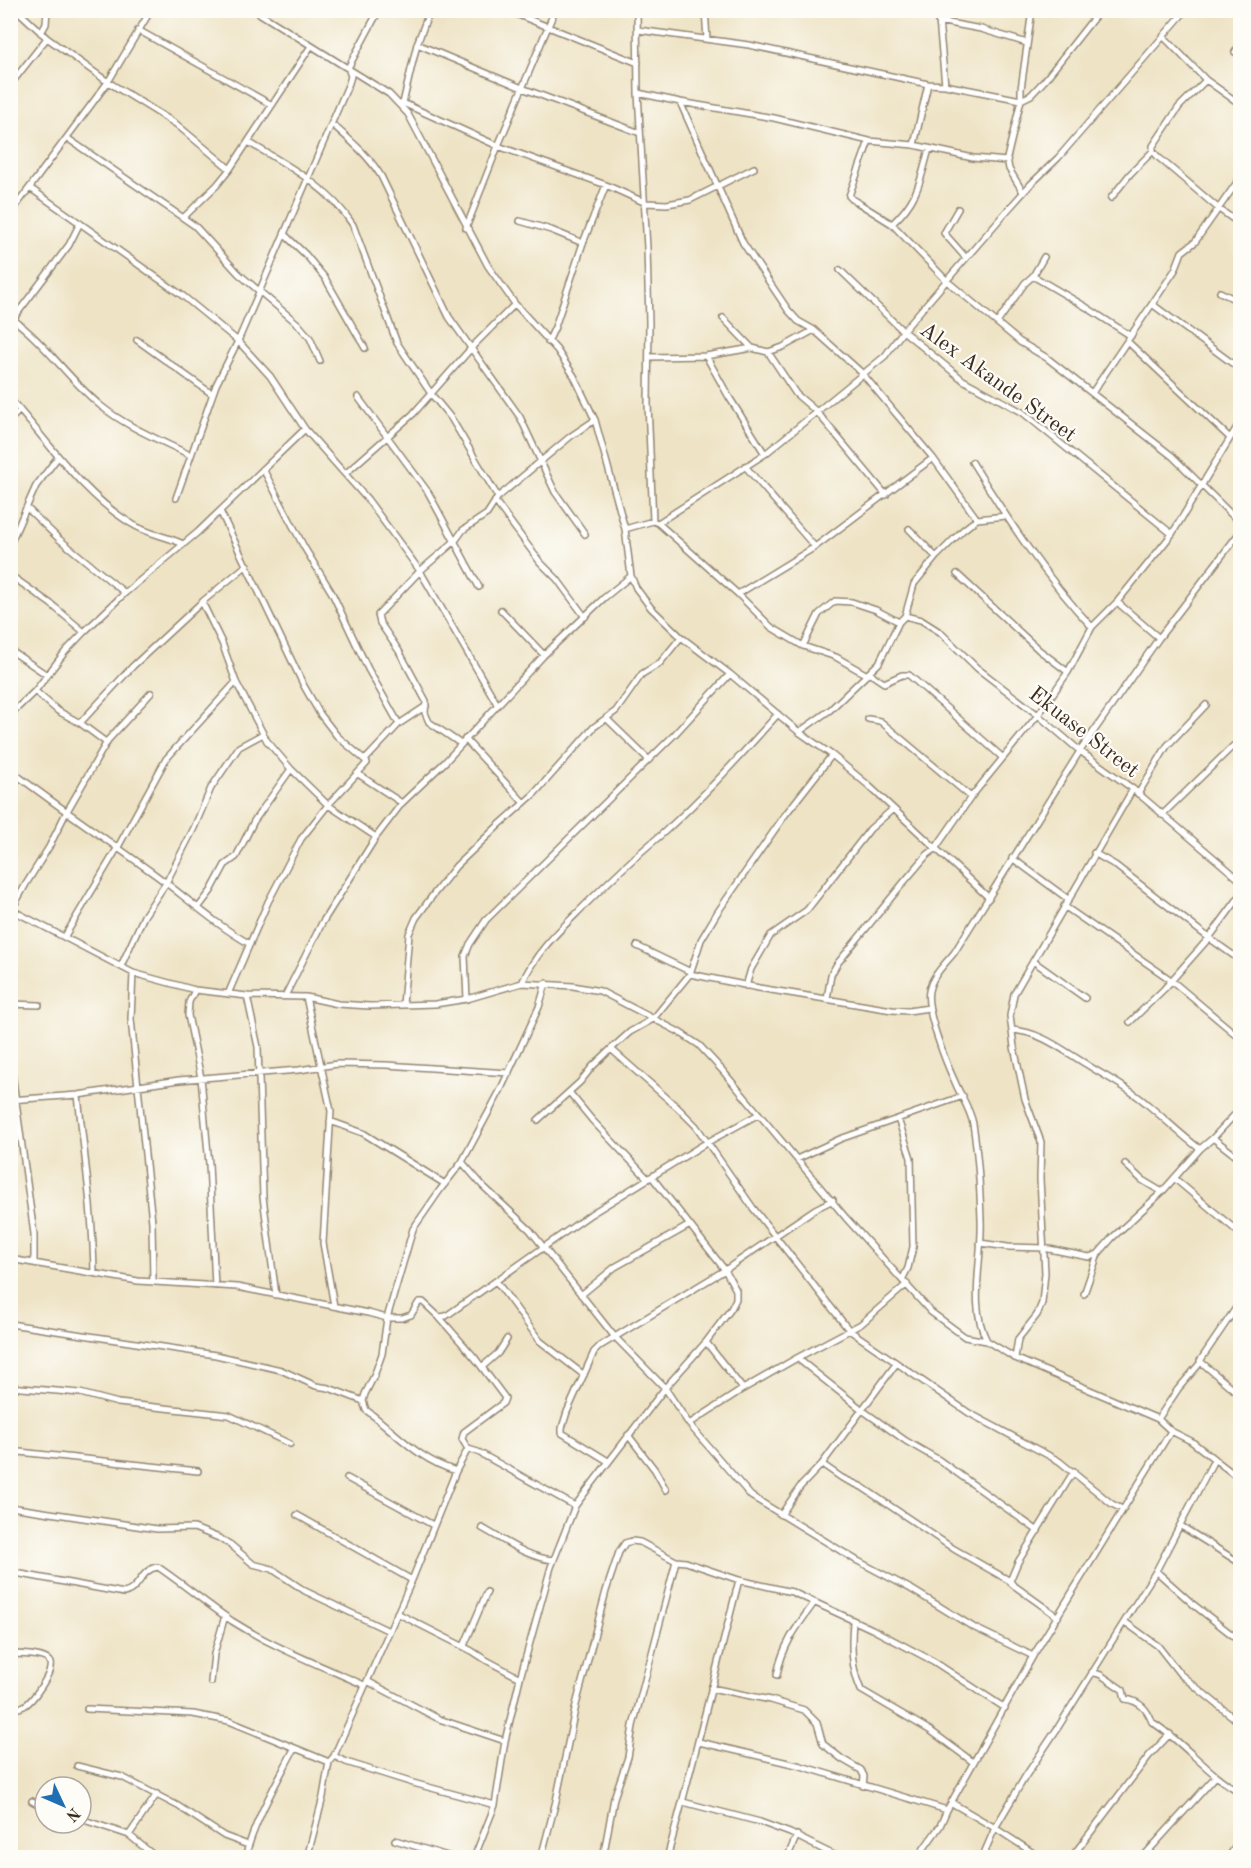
<svg xmlns="http://www.w3.org/2000/svg" width="1251" height="1868" font-family="'Old Standard TT',serif">
  <rect width="100%" height="100%" fill="#fdfcf7"/>
  <filter id="ink" filterUnits="userSpaceOnUse"><feTurbulence type="fractalNoise" baseFrequency=".0167" numOctaves="2"/><feDisplacementMap in="SourceGraphic" scale="12" xChannelSelector="R" yChannelSelector="G"/><feConvolveMatrix kernelMatrix="1 2 1 2 8 2 1 2 1" color-interpolation-filters="sRGB"/></filter>
  <filter id="wash" filterUnits="userSpaceOnUse"><feTurbulence type="fractalNoise" baseFrequency=".008" numOctaves="4" result="noise"/><feDisplacementMap in="SourceGraphic" scale="24" xChannelSelector="R" yChannelSelector="G"/><feGaussianBlur stdDeviation="1.35" result="paint"/><feColorMatrix in="noise" values="0 0 0 0 0 0 0 0 0 0 0 0 0 0 0 0 0 1.4 0 .05"/><feComposite in="paint" operator="in"/></filter>
  <g filter="url(#wash)">
    <rect width="100%" height="100%" fill="#eee3c5"/>
  </g>
  <g filter="url(#ink)">
    <g fill="none" stroke-linecap="round" stroke-linejoin="round">
      <g stroke="#948672" stroke-width="8">
        <path id="minor" d="M17,10l30,28 61,44 68,42 54,45
          M254,10l135,84 19,20 80,152 27,38 42,46 17,26 21,44 30,109 6,47 5,12 15,20 30,29 49,37 69,58 33,23 36,30 121,113
          M506,10l132,53
          M705,10l2,29
          M938,10l7,75
          M938,21l43,8 46,14
          M138,30l134,75
          M638,30l111,15 179,39 17,1 76,15 10,-5 14,-15 55,-70
          M41,33l5,-9 1,-14
          M1164,37l42,43 34,24
          M417,44l105,44 118,45
          M1235,52l5,-8
          M1206,80l-27,27 -26,39v5l5,6 61,52 21,15
          M10,85l37,-47
          M638,93l42,9 94,16 95,23 45,4 59,13 34,3
          M680,102l63,141 45,67 10,11 16,9 48,43 71,85 44,61
          M403,103l14,-59 13,-34
          M400,104l3,-1 95,43 108,39 40,18 21,1 23,-4 64,-32
          M332,124c18,16 36,31 49,52l68,141 71,100 35,75 30,42
          M67,138l128,88 44,48 59,50 12,14 10,23
          M869,141l-20,55 3,3 40,25 55,57 73,61 27,16 125,98 68,67
          M248,142c39,23 80,44 105,83l44,118 35,52 19,23 47,79
          M914,145l14,-61
          M30,188l153,108 55,45 32,35 35,53 63,71 52,71 77,133
          M1023,192l-14,-23 -2,-11 14,-58v-11l11,-79
          M1111,198l19,-24 23,-23
          M958,209l-14,24 22,25
          M10,214l98,-132 43,-72
          M184,217l33,-32 13,-16 81,-123
          M520,221l31,9 32,13
          M892,224c26,-24 28,-42 37,-75
          M466,228l32,-82 57,-136
          M284,234l22,21 19,23 40,70
          M840,270l63,61 60,49 59,32 150,122
          M1033,276l11,-19
          M1220,292l20,10
          M1152,304l88,65
          M10,317c35,25 58,62 91,89 26,21 59,34 89,49
          M723,318l29,30
          M10,323l59,-78 11,-22
          M997,323l28,-40 8,-7 53,31 45,29
          M137,340l75,54
          M1127,341l103,97
          M548,342l7,-15 28,-84 23,-58
          M768,352l28,42 21,18 69,83
          M706,356l23,41 36,57
          M649,357l57,-1 46,-8 16,4 15,-5 31,-17
          M1092,393l83,-123 7,-18 13,-10 45,-64
          M358,397l70,95 51,95
          M10,399c38,42 73,96 122,125 15,10 35,12 51,20
          M10,420l10,-10
          M972,462c36,58 73,115 120,165
          M745,466l70,81
          M263,469l41,78 28,46 36,76 31,55
          M345,474l68,-60 61,-69 41,-41
          M176,498l40,-113 22,-44 111,-258 2,-7 -3,-8 31,-58
          M495,501l45,61 17,17 28,38
          M27,508l32,31 66,54
          M220,511l84,175 16,28 17,22 28,24
          M653,521l5,2 107,-69 120,-98 18,-25 102,-118 26,-29 27,-26 128,-148
          M658,523l80,71 33,33 32,19 33,11 31,18
          M625,529l28,-8 -5,-117 1,-81 -2,-75 -9,-155 -1,-83
          M909,529l27,28
          M10,544l26,-58 22,-29
          M957,574l82,76 29,22
          M10,575l41,29 33,28
          M738,594l77,-47 118,-89
          M202,602l20,41 14,39 31,59 24,28 37,36 39,-42 -2,-3 34,-36 27,-18
          M501,610l43,45
          M905,616l16,4 19,12 37,36 61,47 42,36 53,38 107,91
          M1159,638l-42,-36 55,-68 68,-112
          M803,646l16,-32 16,-13 17,1 24,8 23,12
          M10,650l37,25
          M869,673l15,10 18,-8h7l93,82
          M35,691l23,20 22,12 53,-57 69,-64 45,-37
          M10,715l25,-24 30,-39 19,-20 41,-39 73,-61 107,-103
          M607,719l42,41
          M868,719l12,2 91,76
          M80,723l27,20
          M799,732l31,-22 49,-47 20,-41 6,-6 9,-32 22,-27 27,-27 14,-11 29,-3
          M465,739l59,64
          M461,744l-32,-22 -4,-9 1,-12 -27,-50 -19,-28 -2,-8 42,-44 35,-30 8,-11 24,-16 11,-17 73,-61 24,-16
          M10,770c48,37 98,70 147,106 31,23 59,49 93,68
          M358,774l44,29
          M1138,794l29,-48 39,-41
          M1162,815l71,-69
          M1094,853l21,12 94,73 31,22
          M1012,858l56,41
          M1064,906l107,74 69,58
          M198,908l13,-17 14,-26 11,-8 18,-36 37,-52
          M10,909l123,64 62,17 52,6 59,1 32,7 32,2 65,-2 32,-5 55,-16 51,3 27,5 79,41 20,13 23,25 124,148 85,94 34,25 22,4 28,17 143,61 13,12 20,10 49,38
          M10,921l2,-12 14,-25 23,-37 17,-34 42,-73 43,-47
          M65,936l53,-89 48,-88 70,-77
          M637,946l54,26
          M1033,961l52,37
          M121,966l23,-50 22,-33 28,-55 17,-40 28,-41 24,-13
          M133,973l-2,46 21,203 1,60
          M690,974l11,-34 16,-27 68,-98 47,-60
          M522,983c13,-30 36,-51 59,-74 26,-26 52,-51 80,-74 42,-37 80,-80 117,-121
          M746,986l5,-17 20,-34 36,-25 63,-81 23,-20
          M195,990l-6,12 -1,13 13,63 8,86 6,122
          M228,994l40,-92 33,-63 27,-34 48,32
          M247,996l11,51 5,150 13,98
          M285,996l37,-73 54,-86 26,-34 43,-41 99,-107 60,-57 27,-22
          M306,997l25,114 -8,132 11,63
          M467,999l-2,-43 5,-12 16,-24 188,-185 56,-61
          M827,999l4,-24 6,-11 67,-82 23,-27 8,-6 36,-52 67,-82 30,-43 24,-45 25,-25
          M10,1004l29,1
          M403,1005l6,-71 7,-16 17,-23 23,-29 43,-41 35,-31 60,-67 22,-16 26,-37 18,-11 21,-26
          M1130,1022l34,-33 45,-51 31,-42
          M1012,1030c29,2 49,19 74,34 20,13 43,24 61,40 18,15 34,31 53,45
          M611,1049l66,58 19,19 57,82 96,122 120,83 90,48 53,43 10,5
          M10,1058l24,176v29
          M569,1092l23,28 56,59
          M78,1095c6,59 15,118 16,178
          M10,1100l68,-5 101,-15 120,-10 38,-6 49,1 123,8
          M898,1119l13,39 2,89 -5,21 -6,12
          M538,1120l42,-38 12,-15 19,-18 19,-17 23,-13 37,-45 69,14 133,22 16,1 21,-3
          M330,1121l33,12 82,51
          M1213,1138l27,21
          M797,1159l43,-20 123,-43
          M462,1162l21,24 47,44 84,106 51,52 24,36 62,72 105,64 55,29 62,38 60,29
          M1125,1164l17,16 20,12
          M1174,1178l63,53
          M980,1243l28,4 36,1 45,9 9,-3 14,-16 50,-46 38,-43 13,-11 27,-29
          M10,1259l128,22 99,6 131,26 19,5 26,-89 27,-39 22,-28 38,-71 39,-84 7,-24
          M496,1281l44,60 44,34
          M1084,1294l14,-40
          M581,1295l34,-28 75,-42
          M439,1317l36,41 30,40 -2,5 -39,29 -2,7 6,10
          M10,1324l206,31 65,15 35,16 13,2 34,13
          M987,1341c-19,-36 -4,-82 -6,-122 -1,-31 -3,-64 -8,-95 -3,-16 -12,-27 -18,-42 -9,-19 -30,-72 -26,-91 3,-15 15,-26 25,-38l126,-202 79,-113 81,-106
          M706,1342l37,47
          M797,1358l68,54 41,29 33,19 99,71
          M1015,1358l3,-19 19,-24 5,-12 3,-30 -5,-94 1,-37 -16,-43 -11,-52 -4,-31 4,-22 119,-205
          M1201,1362l39,33
          M482,1367l16,-14 9,-14
          M10,1387l70,6 38,10 111,12 61,29
          M1158,1419l20,-30 23,-27 -1,-1 40,-59
          M689,1424l54,-35 54,-31 64,-34 46,-40
          M628,1435l27,35 11,20
          M10,1451l188,20
          M608,1461l-46,-28v-5l5,-16 27,-60 6,-6 125,-76 90,-61 18,-9
          M822,1464l20,14 20,9 92,62 56,32 2,3 46,33
          M456,1471c-39,-12 -58,-37 -90,-61l-3,-9 2,-7 9,-18 8,-22 5,-36h15l9,-3 8,-13h4l16,15 7,-1 145,-102 115,-71 53,-29
          M347,1478l86,47
          M10,1507l147,22 37,-1 25,10 12,7 22,19 19,5 33,22 84,40
          M297,1515l115,65
          M781,1515l19,-28 22,-23 74,-100
          M1181,1526l59,37
          M482,1528c24,13 44,29 71,32
          M1156,1571l38,34 46,36
          M10,1572l114,21c17,-4 16,-24 34,-26 25,17 49,37 74,54 41,26 87,44 132,64
          M1010,1581l8,-19 56,-91
          M397,1613l75,38 14,9 34,18
          M853,1622c-2,23 -2,46 8,68l70,41 42,31
          M1125,1622l33,24 22,28 60,49
          M464,1646l23,-54
          M10,1654c9,0 37,0 40,9 3,10 -18,39 -26,43 -4,2 -9,3 -14,5
          M1092,1672l9,3 22,15 2,9c15,2 22,10 27,23 32,20 55,52 88,70
          M777,1675c5,-29 20,-49 37,-72
          M367,1681l72,38 66,22
          M211,1682l3,-28 11,-38
          M711,1688l60,12 33,10 13,13 6,21 19,15 19,11 3,6 -1,10
          M87,1709l106,5 36,7 100,41
          M699,1742l102,24 146,44
          M334,1756l12,6 67,21 82,22
          M77,1766l45,11 56,29 46,30 24,9
          M32,1801l13,7
          M683,1802l77,20 30,11 50,25
          M952,1803l43,25 46,30
          M81,1819l48,16 28,23
          M129,1835l28,-41
          M395,1840l59,18
          M10,1856l3,2
          M245,1858c10,-39 31,-74 49,-109
          M307,1858l16,-61 6,-35 5,-6 78,-176 44,-109 12,-22 10,3 97,54
          M474,1858l21,-53 10,-64 15,-63 31,-111 24,-61 90,-118 41,-46 25,-33 5,-10v-9l-11,-20 -73,-93
          M541,1858l15,-57 20,-96 30,-114 13,-39 6,-9 7,-2 8,1 36,19 10,1 53,18 53,12 80,37 61,32 72,47
          M603,1858l11,-60 14,-41 5,-31 43,-165
          M667,1858c26,-93 48,-185 72,-278
          M787,1858l10,-23
          M917,1858l23,-32 7,-16 86,-154 138,-225
          M982,1858l13,-30 30,-51 32,-48 99,-158 58,-111
          M1071,1858l78,-102 21,-22
          M1142,1858l74,-82
          M1228,1858l12,-18"/>
      </g>
      <use href="#minor" stroke="#fff" stroke-width="5"/>
    </g>
  </g>
  <g text-anchor="middle" stroke-width="4.5" stroke-linejoin="round" paint-order="stroke">
    <g font-size="22" fill="#3b2a1e" stroke="#fdfcf7">
      <text transform="translate(999 381) rotate(36)" y="8">Alex Akande Street</text>
      <text transform="translate(1085 731) rotate(38)" y="8">Ekuase Street</text>
    </g>
  </g>
  <rect width="1251" height="1868" fill="none" stroke="#fdfcf7" stroke-width="36"/>
  <g transform="translate(63 1805) rotate(134)"><circle r="28" fill="#fdfcf7" stroke="#afa8a0" stroke-width="1.5"/>
  <path d="M0-4.5L10 22L0 15L-10 22Z" fill="#1f6fb2"/>
  <text y="-9" font-size="16" font-weight="bold" text-anchor="middle" fill="#3b2a1e">N</text>
  </g>
</svg>
